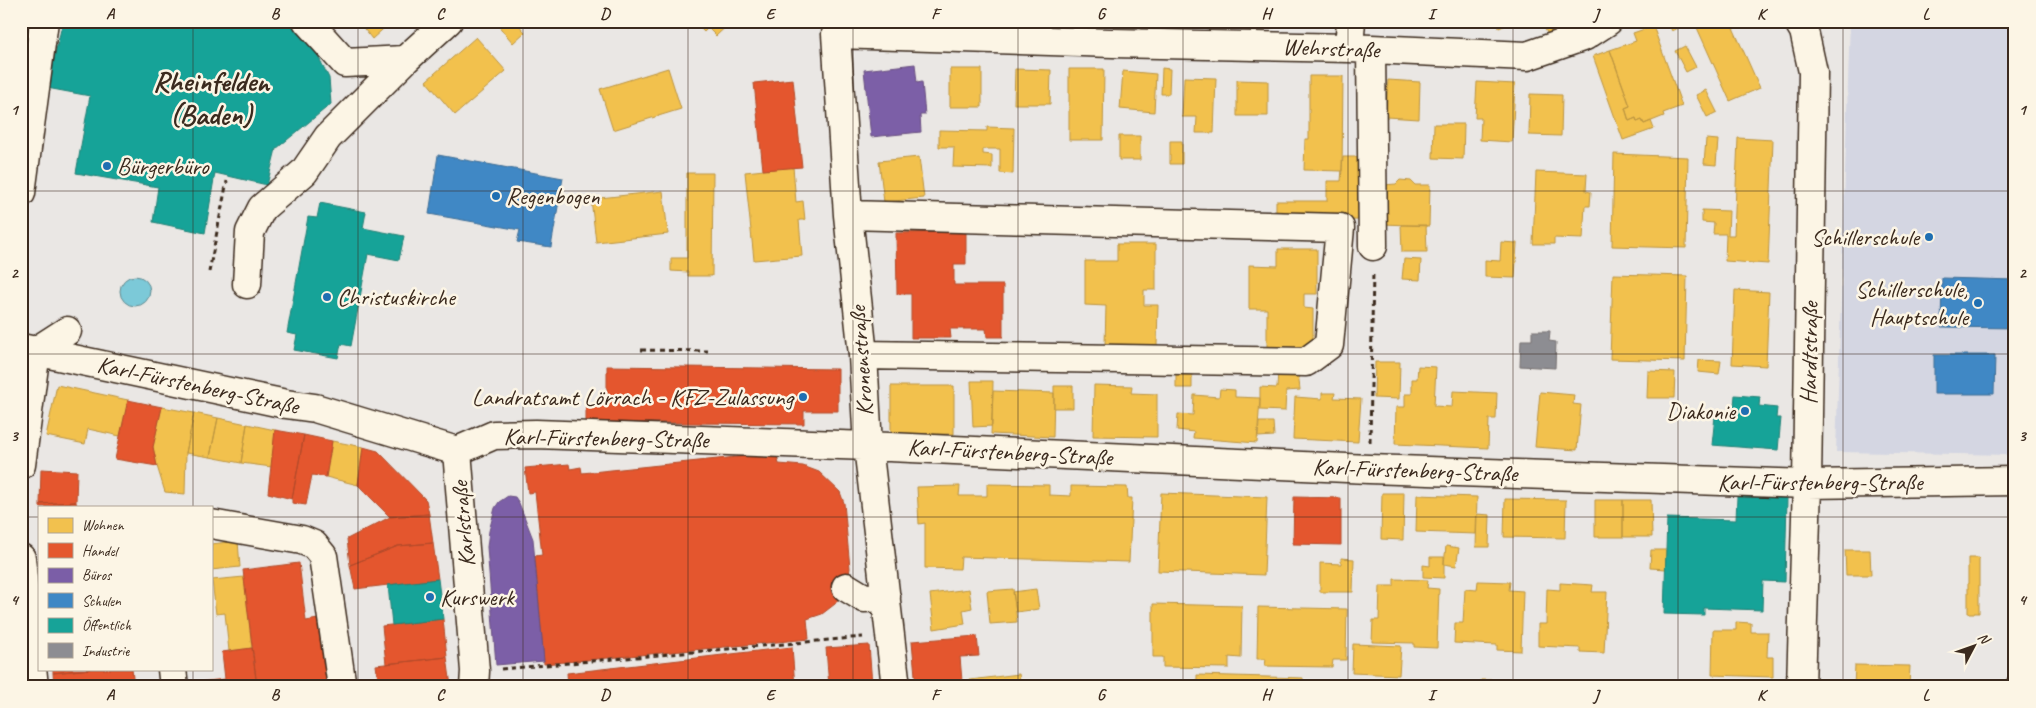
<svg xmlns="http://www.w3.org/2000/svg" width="2036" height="708" font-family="Caveat,sans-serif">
  <rect width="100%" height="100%" fill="#eae7e4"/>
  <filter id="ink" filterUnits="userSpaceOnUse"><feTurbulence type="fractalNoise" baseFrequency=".02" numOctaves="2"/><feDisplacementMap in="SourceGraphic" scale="10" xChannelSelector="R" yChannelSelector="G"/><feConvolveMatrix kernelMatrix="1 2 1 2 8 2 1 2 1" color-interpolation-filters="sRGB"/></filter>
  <g filter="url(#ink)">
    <path fill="#d4d6e2" d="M1850,21h165v434l-179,-3z"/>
    <path fill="#7bc9d8" stroke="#61898e" d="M120 291a15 15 0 1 1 30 0a15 15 0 1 1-30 0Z"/>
    <path fill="#f2c14e" stroke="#bb9440" d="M358,21h34l-20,18z
      M498,21h17l10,11 -12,11 -17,-20z
      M562,21h14l-8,7z
      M699,21h33l-16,15 -8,-8 -4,4 -8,-8z
      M1258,21h73v3z
      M1392,21h65v4l-65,-1z
      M1496,21h19l-16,7z
      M1541,21h36l-29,14z
      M1667,21h21l1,2 -17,8z
      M1694,21h36l30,67 -30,13z
      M1653,26l29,80 -19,7 1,3 -20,8 -2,-4 -5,2 -1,-4 -7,3 -4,-13 5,-2 -20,-56 26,-9 -3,-8z
      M476,37l30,34 -51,44 -29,-34z
      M1685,46l11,21 -10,5 -11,-21z
      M1610,50l20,56 -5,2 4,13 7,-3 1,4 5,-2 2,4 7,-3 3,8 -31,11 -30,-84z
      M668,68l13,41 -68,21 -13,-41z
      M1162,68l8,1 -1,25h-8z
      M950,69h32v38h-32z
      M1015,69l36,1 -1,34h-36z
      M1069,69h35l-1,71h-34z
      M1123,71l33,3 -2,38 -34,-3z
      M1309,76h34l-1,95 -38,-1 1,-31h4z
      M1184,77l32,1 -2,55h-18l1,-16h-15z
      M1237,80l31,1v35h-31z
      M1388,80l32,2 -1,37 -33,-2z
      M1477,82l38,2 -3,58 -32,-2 1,-22h-6z
      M1706,90l11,22 -10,5 -11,-22z
      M1530,94l32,1 -1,41 -32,-1z
      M1434,124h30l-1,35 -30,-1z
      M987,127l27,1 -1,46 -13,-1v-24h-17v5l9,1v13l-39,-1 1,-20h-15v-17l48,1z
      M1119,136h21v24h-21z
      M1738,138l35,2 -5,124 -43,-3 1,-27h-13l1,-11 -12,-1v-12l27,1 -1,24h6z
      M1706,139l12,1 -2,25 -12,-1z
      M1170,141h12v23h-12z
      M1614,154l74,3 -2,91 -74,-2z
      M919,157l5,41 -40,4 -5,-41z
      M1343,157h17v63l-84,1v-20h51v-20h14z
      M793,167l3,35 7,-1 2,19h-6l3,36 -48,4 -9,-88z
      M1536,172l51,2 -1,17 5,1 -1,14h-5l-2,33 -29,-1v6h-21z
      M687,173h26l-1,103h-24v-4l-17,-1v-13h16z
      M1400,180l11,1 4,4h15l-1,41 -45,-2v-39l12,-1z
      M663,191l5,43 -72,8 -5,-43z
      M1401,225h25l1,27h-25z
      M1501,242l16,1 -2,35 -30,-1v-17l15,1z
      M1117,244h39v46h-12v15h14l-1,40h-52l1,-39 -21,-1v-44h32z
      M1278,249h39v45h-13v14l9,1v40h-46v-40h-18v-44l29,1z
      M1404,259l17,1 -1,20 -18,-1z
      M1613,274l74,2 -2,85 -75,-2z
      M1735,290l34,2 -3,74 -34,-2z
      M1699,360l22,1 -2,13 -21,-2z
      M1375,362h25l-1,37 -25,-1z
      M1418,366l18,1 -2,39 18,1 1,-16 44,2 -1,26h-7l-1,29 -93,-4 1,-37h9v-13h7v-15h5z
      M1176,367h16v21h-16z
      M1278,370l20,1 2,19 -14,1 -1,20 -25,-1v-23l17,1z
      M1648,371l27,1 -1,26h-27z
      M971,381h22l-1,45 -19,1z
      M57,385l71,15 -8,36 -32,-7 -3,15 -39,-8z
      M1094,385l38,1 -1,7 26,1v43l-64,-1z
      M891,386h63v48h-63z
      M1054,386h19v22h-19z
      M1220,389l15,1v7l25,1 -3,45 -64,-5 1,-6 -17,-2 1,-16 15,1 1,-20 25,2z
      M993,391l61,2 -1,44 -62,-3z
      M1540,392l34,3 -1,9 8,1 -4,45 -42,-3z
      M1322,393h13l-1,5 27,1 -3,43 -65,-3 2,-42 27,2z
      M162,407l32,6 -8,40 -1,41 -20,-2 -8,-26 -4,-19z
      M194,413l24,5 -8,39 -24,-4z
      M218,418l29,6 -6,39 -31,-6z
      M1259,422h14l1,14 -16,1z
      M247,424l28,6 -3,37 -31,-4z
      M332,441l31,6 -5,38 -32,-8z
      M987,484l62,1v10l22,1v-10l56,1 1,11h4l-3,64 -168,-5 -1,12 -35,-1v-45l-6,1 -2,-37 43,-1 -1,10h28z
      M1161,493l106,4 -3,78 -106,-4z
      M1382,493h22l-1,47 -22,-1z
      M1417,495l60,2 -1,37 -60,-2z
      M1505,499l61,1 -1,38 -61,-1z
      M1595,500h28v37h-28z
      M1623,500h28l1,37h-29z
      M1477,514l13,1 -1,32h-13z
      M238,541l2,26 -29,3v-26z
      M1446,546l13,2 -3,18 -12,-2z
      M1651,550h15v19l-16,-1z
      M1845,550h25l1,25h-25z
      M1430,557h14v21l-21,-1v-12l7,1z
      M1341,558l13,1 -1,33h-33v-29l21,1z
      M1968,558h11v55h-11z
      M244,577l8,71 -23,3 -4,-38 -9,1 -4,-34z
      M1394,579l34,1 -1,8 12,1 -2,59 -23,-1v-4l-42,-1 1,-22h6l1,-34h14z
      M1478,581l32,1 -1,8 14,1 -2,60 -24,-1v-5l-43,-2 1,-20h8l2,-34 12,1z
      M1560,583l33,2 -1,7h15l-3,61 -24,-1v-4l-42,-2v-22h8l1,-35 13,1z
      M969,589l3,19 -9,2 2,14 -31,5 -4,-35z
      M1013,589l4,33 -27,2 -3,-33z
      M1036,589l3,20 -23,3 -3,-20z
      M1153,604l89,2 -1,52 -12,-1v11l-66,-1v-10h-10z
      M1258,607l89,2 -1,51h-13l-1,7 -67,-1 1,-7h-9z
      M1736,622l15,1v9h17l-1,25h6v20l-61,-2 1,-45h23z
      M1353,644l48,2 -2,29 -47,-2z
      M1855,665l55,1 -1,21h-55z
      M1019,674l2,13h-105l46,-6z
      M1197,675l106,3v4h10v5h-116z
      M526,680v7h-37v-3z
      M1481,680h11v7h-11z"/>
    <path fill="#e4572e" stroke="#b14a29" d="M793,79l9,88 -39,3 -9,-87z
      M966,232v32h-12v21h49v52h-16l-1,-8h-36l1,9h-40v-44h-14l-1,-61z
      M607,366l231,3v42h-34v13l-218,-2v-18h21z
      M128,400l34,7 -9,40 4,19 -42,-7z
      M275,430l29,5 -12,64 -24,-6z
      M304,435l28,6 -6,36 -14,-2 -6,30 -14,-2v-4z
      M363,447l15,4 48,49 3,14 -39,3 -32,-32z
      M776,453l3,11 24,2 16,6 21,20 4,11 6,65 -2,15 -13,21 -13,10 -15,5 2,20 -265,25 -9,-108 7,-1 -7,-63 -7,1 -3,-25 44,-4 1,5 11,-2 1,6z
      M41,469l36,2 -1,31 -36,2z
      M1294,497l47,1v47l-48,-1z
      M76,502l1,5h-37v-3z
      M429,514l4,29 -35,3 -48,19 -3,-26 43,-22z
      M433,543l5,36 -83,10 -5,-24 48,-19z
      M299,563l7,58 18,-3 8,69h-75l-14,-117z
      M443,619l4,38 -61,7 -4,-38z
      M977,636l2,20 -19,1 2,24 -46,6 -4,-46z
      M869,645l3,39 -43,3 -3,-39z
      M792,647l3,40h-227l-1,-14z
      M252,648l5,39h-57l-1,-5 26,-3 -3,-27z
      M447,657l4,29 -72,1 -3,-22z
      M53,669h37l-37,4z
      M90,669h42l2,18h-80l-1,-14z"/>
    <path fill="#7b5ea7" stroke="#684e7e" d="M915,64l2,19 5,-1 3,33h-5l1,17 -50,5 -7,-67z
      M508,496l7,1 4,6 14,36 11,122 -48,4 -9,-118 2,-16 6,-23 4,-6z"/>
    <path fill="#3f88c5" stroke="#3e6c93" d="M438,155l125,23 -12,69 -34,-5 3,-12 -91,-16z
      M1942,278l73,2v48l-74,-1z
      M1934,355h61l-1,39h-60z"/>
    <path fill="#17a398" stroke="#227f73" d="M63,21h142l26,5 1,-5h56l26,27 15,30 2,26 -55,45 -9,36 -52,-12 -10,60 -52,-11 5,-35 -82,-14 14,-77 -43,-8z
      M320,203l46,9 -3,16 41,8 -5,24 -31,-6 -17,92 -10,-2 -3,14 -44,-8 3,-15 -10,-2 21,-116 9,1z
      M1735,395l25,2 -1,9 18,2 -1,10h5l-3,32 -66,-5 3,-29 18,1z
      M1737,497l50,1 -2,84 -22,-1 -1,29 -58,-2v7l-40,-1 3,-96 69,2z
      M438,579l5,40 -51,6 -4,-40z"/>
    <path fill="#8d8d92" stroke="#746f6f" d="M1532,331h18l-1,10 7,1 -1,26 -35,-2 1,-26h11z"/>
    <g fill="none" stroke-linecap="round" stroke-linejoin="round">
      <g stroke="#3b2a1e" stroke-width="31">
        <path id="minor" d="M307,21l38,42 60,-3
          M1798,21l6,10 9,41 -6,412 -6,203
          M836,34l277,9 236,5 178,8 58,-20 23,-15
          M836,34l12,181 15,140 5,91 28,241
          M1349,48l2,-27
          M1371,49l2,197
          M21,193l23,-172
          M848,215l492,13 -11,117 -23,17 -443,-7
          M247,284l3,-52 12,-24 42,-36 24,-35 77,-77 43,-39
          M21,348l265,56 29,4 142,43 37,-16 42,-1 332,12 501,23 438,15 208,-3
          M457,451l18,220 -1,16
          M21,465l15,-114 31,-20
          M211,524l91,16 12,5 9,11 19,131
          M21,558l13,129
          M846,587l18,11 22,-1
          M172,669l2,18"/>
      </g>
      <path stroke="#3b2a1e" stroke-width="3" stroke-dasharray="5 4" stroke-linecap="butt" d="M209,272l18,-91
        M641,350l67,1
        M1370,442l3,-171
        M501,669l362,-32
        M2002,687l13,-17"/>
      <use href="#minor" stroke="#fcf5e5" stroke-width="28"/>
    </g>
  </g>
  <path fill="none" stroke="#3b2a1e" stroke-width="1" stroke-opacity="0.55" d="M193,21v486M358,21v666M523,21v666M688,21v666M853,21v666M1018,21v666M1183,21v666M1348,21v666M1513,21v666M1678,21v666M1843,21v666M21,191h1994M21,354h1994M21,517h18M211,517h1804M193,669v18"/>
  <g fill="#1f6fb2" stroke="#fcf5e5" stroke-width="2">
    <circle cx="107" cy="166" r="5"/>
    <circle cx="496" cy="196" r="5"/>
    <circle cx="1929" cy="237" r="5"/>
    <circle cx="327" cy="297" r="5"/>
    <circle cx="1978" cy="303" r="5"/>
    <circle cx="803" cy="397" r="5"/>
    <circle cx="1745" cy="411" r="5"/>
    <circle cx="430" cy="597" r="5"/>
  </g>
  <g text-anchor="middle" stroke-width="5" stroke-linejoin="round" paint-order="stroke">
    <g font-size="24" fill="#3b2a1e" stroke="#fcf5e5">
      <text transform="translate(1331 48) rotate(2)" y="8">Wehrstraße</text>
      <text transform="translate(1809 353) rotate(-89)" y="8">Hardtstraße</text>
      <text transform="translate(861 361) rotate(-94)" y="8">Kronenstraße</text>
      <text transform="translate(198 385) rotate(12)" y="8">Karl-Fürstenberg-Straße</text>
      <text transform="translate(606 438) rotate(1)" y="8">Karl-Fürstenberg-Straße</text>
      <text transform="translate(1010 452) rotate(3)" y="8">Karl-Fürstenberg-Straße</text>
      <text transform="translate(1415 470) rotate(2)" y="8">Karl-Fürstenberg-Straße</text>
      <text x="1820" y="490">Karl-Fürstenberg-Straße</text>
      <text transform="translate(463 524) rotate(-95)" y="8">Karlstraße</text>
    </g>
    <g font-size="24" fill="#3b2a1e" stroke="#fcf5e5" text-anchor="start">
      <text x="117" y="174">Bürgerbüro</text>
      <text x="506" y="204">Regenbogen</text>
      <text x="1919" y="245" text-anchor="end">Schillerschule</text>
      <text x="1968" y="297" text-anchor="end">Schillerschule,<tspan x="1968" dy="28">Hauptschule</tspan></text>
      <text x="337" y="305">Christuskirche</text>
      <text x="793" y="405" text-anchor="end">Landratsamt Lörrach - KFZ-Zulassung</text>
      <text x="1735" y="419" text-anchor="end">Diakonie</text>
      <text x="440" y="605">Kurswerk</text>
    </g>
    <g font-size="29" font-weight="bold" fill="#3b2a1e" stroke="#fcf5e5">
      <text x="211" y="91">Rheinfelden<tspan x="211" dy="33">(Baden)</tspan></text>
    </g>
  </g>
  <rect width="2036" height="708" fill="none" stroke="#fcf5e5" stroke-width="55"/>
  <rect x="38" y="506" width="175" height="165" fill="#fcf5e5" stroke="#afa495"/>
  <rect x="48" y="518" width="25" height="15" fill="#f2c14e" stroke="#afa495"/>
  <text x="82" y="530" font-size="15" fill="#3b2a1e">Wohnen</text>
  <rect x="48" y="543" width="25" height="15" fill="#e4572e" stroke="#afa495"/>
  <text x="82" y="556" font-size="15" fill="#3b2a1e">Handel</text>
  <rect x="48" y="568" width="25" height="15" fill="#7b5ea7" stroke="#afa495"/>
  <text x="82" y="580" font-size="15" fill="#3b2a1e">Büros</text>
  <rect x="48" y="593" width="25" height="15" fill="#3f88c5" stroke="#afa495"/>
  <text x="82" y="606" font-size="15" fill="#3b2a1e">Schulen</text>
  <rect x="48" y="618" width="25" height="15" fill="#17a398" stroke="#afa495"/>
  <text x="82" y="630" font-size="15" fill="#3b2a1e">Öffentlich</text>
  <rect x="48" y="643" width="25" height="15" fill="#8d8d92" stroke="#afa495"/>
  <text x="82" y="656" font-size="15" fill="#3b2a1e">Industrie</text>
  <g transform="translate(1974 646) rotate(49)" stroke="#fcf5e5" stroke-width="4" paint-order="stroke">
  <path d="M0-4L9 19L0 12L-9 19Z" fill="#3b2a1e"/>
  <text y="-8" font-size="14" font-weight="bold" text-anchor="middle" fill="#3b2a1e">N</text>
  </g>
  <rect x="28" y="28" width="1980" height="652" fill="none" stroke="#3b2a1e" stroke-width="2"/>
  <g font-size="16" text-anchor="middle" font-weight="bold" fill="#3b2a1e">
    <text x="110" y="19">A</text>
    <text x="275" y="19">B</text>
    <text x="440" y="19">C</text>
    <text x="605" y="19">D</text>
    <text x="770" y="19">E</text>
    <text x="935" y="19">F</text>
    <text x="1101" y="19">G</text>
    <text x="1266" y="19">H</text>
    <text x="1431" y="19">I</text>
    <text x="1596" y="19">J</text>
    <text x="1761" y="19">K</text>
    <text x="1926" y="19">L</text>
    <text x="14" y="115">1</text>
    <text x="2022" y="115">1</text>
    <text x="14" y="278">2</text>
    <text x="2022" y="278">2</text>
    <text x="14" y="441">3</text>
    <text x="2022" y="441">3</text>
    <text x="14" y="605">4</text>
    <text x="2022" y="605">4</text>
    <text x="110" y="700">A</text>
    <text x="275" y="700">B</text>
    <text x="440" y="700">C</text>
    <text x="605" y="700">D</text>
    <text x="770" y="700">E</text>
    <text x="935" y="700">F</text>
    <text x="1101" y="700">G</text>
    <text x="1266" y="700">H</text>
    <text x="1431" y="700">I</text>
    <text x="1596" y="700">J</text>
    <text x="1761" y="700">K</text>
    <text x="1926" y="700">L</text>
  </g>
</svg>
